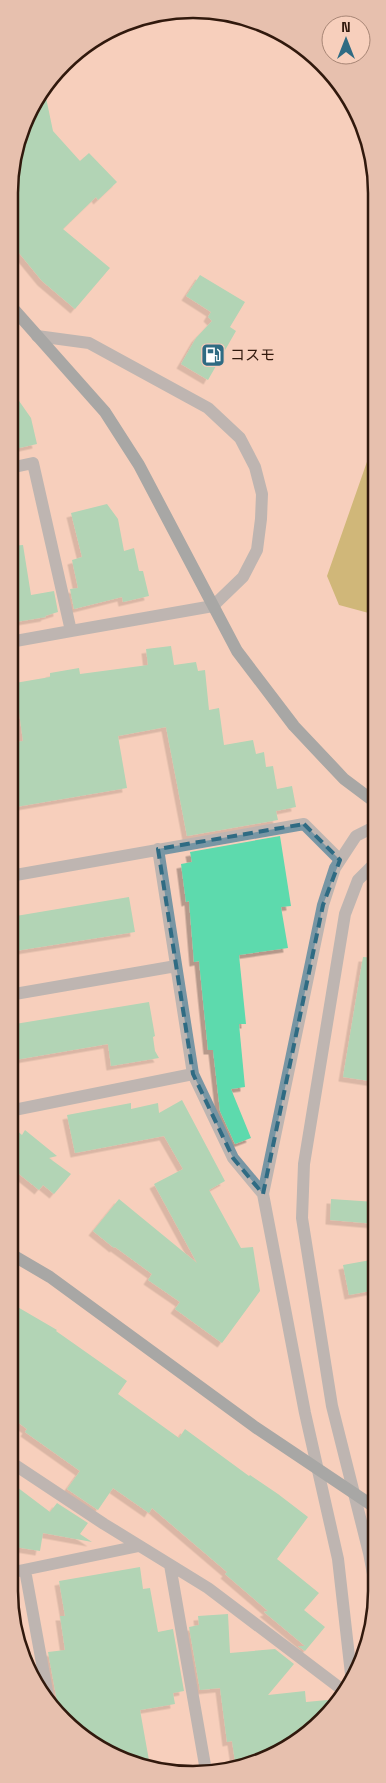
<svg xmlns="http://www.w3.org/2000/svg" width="386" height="1783" font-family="'Space Grotesk','Noto Sans JP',sans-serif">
  <defs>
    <filter id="shadow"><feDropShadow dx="-4.5" dy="4.5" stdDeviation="0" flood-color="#0004"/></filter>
  </defs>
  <rect width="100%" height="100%" fill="#f7cfbc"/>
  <path fill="#a09a29" d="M376,306v309l-37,-10 -12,-29 42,-120z"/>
  <path fill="#5ddaad" filter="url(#shadow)" d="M44,88l9,43 27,30 9,-8 28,29 -19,18 -2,-3 -33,32 47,39 -35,41 -33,-28 -32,-39v-73l24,-68z
    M200,275l45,27 -15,25 6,4 -28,49 -27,-16 15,-26 16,-17 -4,-4 3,-5 -25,-16z
    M10,388l21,30 6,26 -27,6z
    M107,504l11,15 6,32 10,-3 5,23h4l6,25 -26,6 -1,-5 -48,12 -4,-20 8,-1 -6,-28 10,-3 -11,-44z
    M23,545l8,50 23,-4 4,21 -13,4 1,1 -36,6v-77z
    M171,646l3,19 22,-3 2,9 7,-1 4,40 10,-2 5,37 29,-5 3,14 8,-2 2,15 7,-1 4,23 15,-3 4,21 -20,4 2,9 -91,16 -21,-109 -48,9 9,52 -117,20v-65l13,-2 -8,-58 35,-6v-4l29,-5 1,6 68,-9 -2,-16z
    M280,836l11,70 -10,1 7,41 -49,7 7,69h-7l6,63 -14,2 20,49 -16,6 -15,-33 -7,-61h-5l-9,-89 -5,1 -5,-61 -3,1 -5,-38 11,-2 -2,-10z
    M129,897l6,35 -126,20 1,-35z
    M363,957l13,1v124l-33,-5z
    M149,1002l6,34 -2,1 2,14 4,7 -48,8 -3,-22 -99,17v-36z
    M182,1100l43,81 -16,9 32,58 12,-1 7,44 -38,52 -47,-34 5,-7 -32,-22 4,-6 -37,-27 -1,1 -21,-17 26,-32 78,64 -43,-79 29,-15 -19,-33 -89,17 -8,-38 64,-12v6l27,-6 1,10z
    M9,1124l13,11 3,-5 32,26 -8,2 22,16 -17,20 -11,-9 -4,5 -30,-24z
    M331,1199l45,3v22l-46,-4z
    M376,1259v31l-27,5 -6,-30z
    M9,1302l48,28 -1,1 71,50 -9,13 61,44 6,-9 64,47 1,-1 28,19 30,23 -31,42 42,34 -15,17 21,17 -20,24 -7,-5h7l-41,-34 4,-1 -43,-37 2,-2 -75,-64 -3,5 -36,-25 -15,22 -31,-21 13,-18 -55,-39 2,-3 -18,-13z
    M9,1481l41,31 7,-9 31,20 -8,11 12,8 -49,-9 -3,18 -31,-5z
    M140,1567l3,22 7,-1 8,44 15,-3 11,62 -11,2 2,11 -35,6 10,56 -39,-11 -56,-43 -2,-3 3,-4 1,-4 -9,-49 17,-2 -5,-34h5l-6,-35z
    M228,1614l2,39 45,-4 19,15 -26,31 37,-4 1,11 32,-3 -33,37 -64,32h-5l-4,-27 -5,1 -7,-54 -20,2 -11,-63 10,-2 -1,-9z
    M32,1655l5,29 -15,-27z"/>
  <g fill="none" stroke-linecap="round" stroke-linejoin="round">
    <path stroke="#7896a4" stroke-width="12" d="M10,468l23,-5 38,168 142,-25 30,-29 14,-27 4,-31 1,-25 -7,-27 -15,-29 -32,-30 -119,-65 -52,-7
      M10,642l61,-11
      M158,849l35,225
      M10,876l294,-52 36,36
      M9,995l167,-29
      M9,1111l184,-37 40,84 30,36
      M9,1461l95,63 104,64 136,103
      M170,1565l36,206
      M25,1570l24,132
      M9,1573l130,-27
      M376,1590l-7,-37 -37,-147 -30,-188 2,-54 41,-250 13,-34 18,-18
      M352,1683l-14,-124 -33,-146 -42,-219 60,-289 12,-37 21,-32 20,-10"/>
    <path stroke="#477689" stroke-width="12" d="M10,305l95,107 34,53 98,186 57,75 50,53 32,24
      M9,1253l41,24 205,150 121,81"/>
  </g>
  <path d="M0 0H386V1783H0ZM304,824l36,36 -17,45 -60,289 -30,-36 -40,-84 -35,-225z" fill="#f7cfbc" fill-opacity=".55" fill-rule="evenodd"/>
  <path fill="none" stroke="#2f6b83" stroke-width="4" stroke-dasharray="10 6" stroke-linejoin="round" d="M304,824l36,36 -17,45 -60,289 -30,-36 -40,-84 -35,-225z"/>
  <defs>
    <g id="fuel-square" transform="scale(1.25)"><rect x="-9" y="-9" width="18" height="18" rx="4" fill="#2f6b83" stroke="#f7cfbc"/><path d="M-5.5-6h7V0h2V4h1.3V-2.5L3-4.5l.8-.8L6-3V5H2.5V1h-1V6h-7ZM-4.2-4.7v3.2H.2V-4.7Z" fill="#fff"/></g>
  </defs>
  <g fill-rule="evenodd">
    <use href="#fuel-square" x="213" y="355"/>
  </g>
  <g text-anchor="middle" stroke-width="4.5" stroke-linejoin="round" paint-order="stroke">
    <g font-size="15" fill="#31190d" stroke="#f7cfbc" text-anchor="start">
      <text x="230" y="360">コスモ</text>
    </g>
  </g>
  <path d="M0 0H386V1783H0ZM193 18H193A175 175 0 0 1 368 193V1591A175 175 0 0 1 193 1766H193A175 175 0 0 1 18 1591V193A175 175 0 0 1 193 18Z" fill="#e7c0ae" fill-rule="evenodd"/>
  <path fill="none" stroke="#31190d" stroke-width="2.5" d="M193 18H193A175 175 0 0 1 368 193V1591A175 175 0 0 1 193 1766H193A175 175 0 0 1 18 1591V193A175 175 0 0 1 193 18Z"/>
  <g transform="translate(346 40)"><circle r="24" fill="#f7cfbc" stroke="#a88676"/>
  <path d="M0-4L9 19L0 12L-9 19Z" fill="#2f6b83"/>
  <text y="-8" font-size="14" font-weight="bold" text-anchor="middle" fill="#31190d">N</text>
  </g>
</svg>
